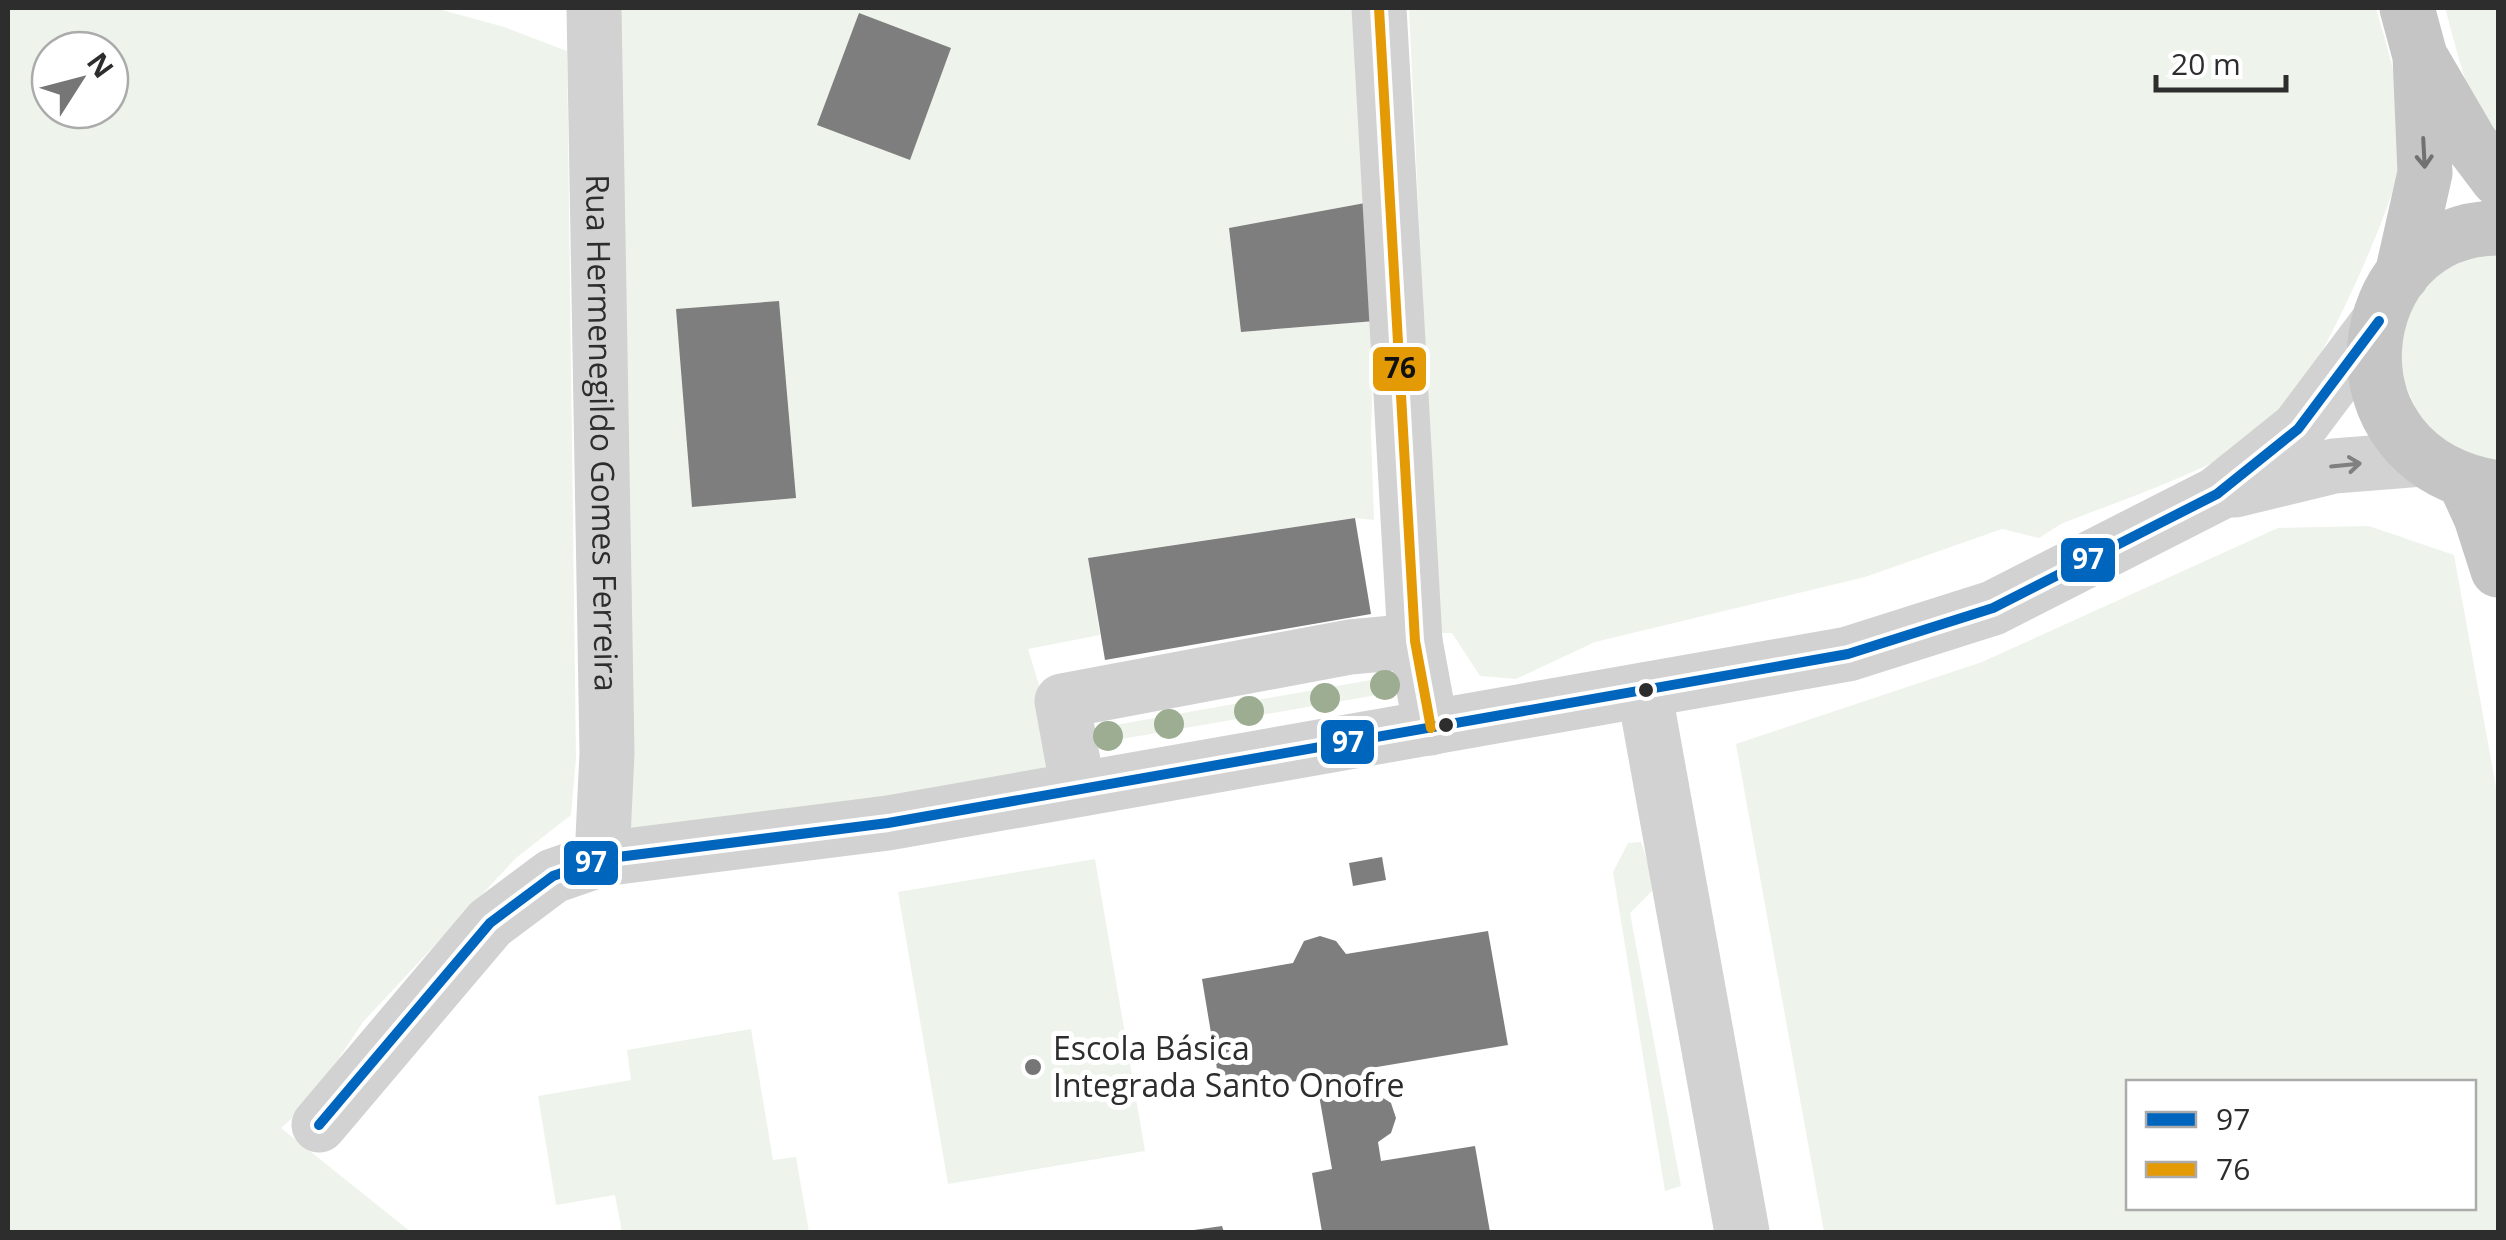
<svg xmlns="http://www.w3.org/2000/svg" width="2506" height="1240" font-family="'Open Sans',sans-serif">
  <rect width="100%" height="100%" fill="#fff"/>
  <path fill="#eef4eb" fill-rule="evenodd" d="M8,8h427l69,19 63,24 9,707 -5,57 -55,43 -153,164 -53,80 -29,26 130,104h-403zM50,50h60v60h-60z
    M594,8h760l11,195 -136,25 13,104 133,-11 -4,111 3,88 -20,-2 -266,40 12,77 -72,14 25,82 25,58 -476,70z
    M1409,8h967c12,42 27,89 28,134 1,47 -94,251 -130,282 -51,44 -149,74 -213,100l-22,14 -37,-9 -137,48 -270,65 -79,37 -36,-3 -28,-43h-20l4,-49z
    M2445,8h53v140c-27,-35 -41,-97 -53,-140z
    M2498,228v260l-55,-16 -65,-151z
    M2369,526l85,29 44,243v434h-674l-88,-488 246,-82 296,-134zM2128,1082h346v126h-346z
    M1399,675l1,16 -284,49 -1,-15z
    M1641,842l15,45 -26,26 51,273 -16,5 -52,-319 15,-29z
    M1095,859l50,292 -197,33 -50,-292z
    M751,1029l22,131 23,-3 13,75h-187l-7,-37 -59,10 -18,-109 93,-16 -4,-30z"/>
  <path fill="#7e7e7e" d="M859,13l92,35 -41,112 -93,-35z
    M1365,203l10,118 -134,11 -12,-104z
    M779,301l17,197 -104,9 -16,-198z
    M1355,518l16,96 -266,46 -17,-102z
    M1382,857l4,23 -33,6 -4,-23z
    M1488,931l20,114 -143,24 4,25h8l14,9 5,15 -5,15 -13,9 3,19 94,-15 15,86h-168l-10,-59 20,-4 -16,-91 -95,15 -19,-114 91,-16 11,-22 16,-5 16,5 10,13z
    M1222,1226l2,6h-30v-2z"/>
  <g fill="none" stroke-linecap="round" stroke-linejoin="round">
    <g stroke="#d2d2d2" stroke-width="55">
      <path id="s1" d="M594,8l13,745 -5,106"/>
      <path d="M1379,8l36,633 16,87"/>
      <path d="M2235,490l99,-24 88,-7"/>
      <path d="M1644,690l98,542"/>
      <path d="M1078,789l-16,-88 288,-54 65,-6"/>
      <path d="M319,1125l171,-202 63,-47 49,-17 286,-36 960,-169 145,-46 224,-114 81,-65 81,-108"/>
    </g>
    <path stroke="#c5c5c5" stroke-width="55" d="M2424,63l46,79 28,37
      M2498,228c-149,0 -180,232 0,260
      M2402,275l23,-102 -5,-117 -13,-48
      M2465,482l16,35 17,53"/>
    <g stroke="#fff" stroke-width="18">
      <path id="bus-1" d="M319,1125l171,-202 63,-47 49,-17 286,-36 960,-169 145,-46 224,-114 81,-65 81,-108"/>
    </g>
    <g stroke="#fff" stroke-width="18">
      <path id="bus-2" d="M1379,8l36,633 16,87"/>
    </g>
    <use href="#bus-1" stroke="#0065bd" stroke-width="10"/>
    <use href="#bus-2" stroke="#e39a04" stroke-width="10"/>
  </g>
  <g fill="#9cad92">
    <circle cx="1385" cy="685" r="15"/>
    <circle cx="1325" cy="698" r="15"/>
    <circle cx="1249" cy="711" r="15"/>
    <circle cx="1169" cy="724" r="15"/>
    <circle cx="1108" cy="736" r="15"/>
  </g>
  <defs><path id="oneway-shaft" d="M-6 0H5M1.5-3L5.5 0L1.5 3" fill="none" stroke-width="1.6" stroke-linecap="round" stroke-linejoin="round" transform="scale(2.5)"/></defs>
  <use stroke="#717171" href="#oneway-shaft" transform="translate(2424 153) rotate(87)"/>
  <use stroke="#808080" href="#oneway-shaft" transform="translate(2346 465) rotate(-6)"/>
  <g fill="#2d2d2d" stroke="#fff" stroke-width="4">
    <circle cx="1646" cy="690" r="9"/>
    <circle cx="1446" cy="725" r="9"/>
  </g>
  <circle fill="#767676" stroke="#fff" stroke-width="4" cx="1033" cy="1067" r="10"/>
  <g text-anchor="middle" stroke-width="10" stroke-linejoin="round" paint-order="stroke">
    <g font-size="32" fill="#2d2d2d" stroke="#fff">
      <text dy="11" stroke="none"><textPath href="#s1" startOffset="425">Rua Hermenegildo Gomes Ferreira</textPath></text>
    </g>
    <g font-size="32" fill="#2d2d2d" stroke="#fff" text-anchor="start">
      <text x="1053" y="1060">Escola Básica<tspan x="1053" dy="37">Integrada Santo Onofre</tspan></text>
    </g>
  </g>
  <g stroke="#fff" stroke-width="4">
    <rect x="1371" y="345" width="57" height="48" rx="10" fill="#e39a04"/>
    <rect x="2059" y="536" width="58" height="48" rx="10" fill="#0065bd"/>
    <rect x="1319" y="718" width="57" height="48" rx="10" fill="#0065bd"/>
    <rect x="562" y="839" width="58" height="48" rx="10" fill="#0065bd"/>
  </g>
  <g font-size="28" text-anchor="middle" font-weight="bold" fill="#fff">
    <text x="2088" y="569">97</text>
    <text x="1348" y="752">97</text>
    <text x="591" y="872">97</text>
  </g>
  <g font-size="28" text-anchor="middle" font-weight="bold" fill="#111">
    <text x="1400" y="378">76</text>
  </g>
  <rect width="2506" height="1240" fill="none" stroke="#2d2d2d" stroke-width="20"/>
  <rect x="2126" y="1080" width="350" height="130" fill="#ffffff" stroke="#ababab" stroke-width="2.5"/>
  <rect x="2146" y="1112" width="50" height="15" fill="#0065bd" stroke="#ababab" stroke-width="2.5"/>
  <text x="2216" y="1130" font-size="30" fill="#2d2d2d">97</text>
  <rect x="2146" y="1162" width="50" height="15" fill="#e39a04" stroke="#ababab" stroke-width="2.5"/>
  <text x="2216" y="1180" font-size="30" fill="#2d2d2d">76</text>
  <g transform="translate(80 80) rotate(54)"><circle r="48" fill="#ffffff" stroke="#ababab" stroke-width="2.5"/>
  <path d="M0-8L18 38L0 25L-18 38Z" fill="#767676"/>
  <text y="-15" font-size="28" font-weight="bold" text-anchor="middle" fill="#2d2d2d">N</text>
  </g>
  <path d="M2156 75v15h130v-15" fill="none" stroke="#2d2d2d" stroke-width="5"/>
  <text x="2171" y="75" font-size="30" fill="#2d2d2d" stroke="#ffffff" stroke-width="8" paint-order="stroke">20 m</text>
</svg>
